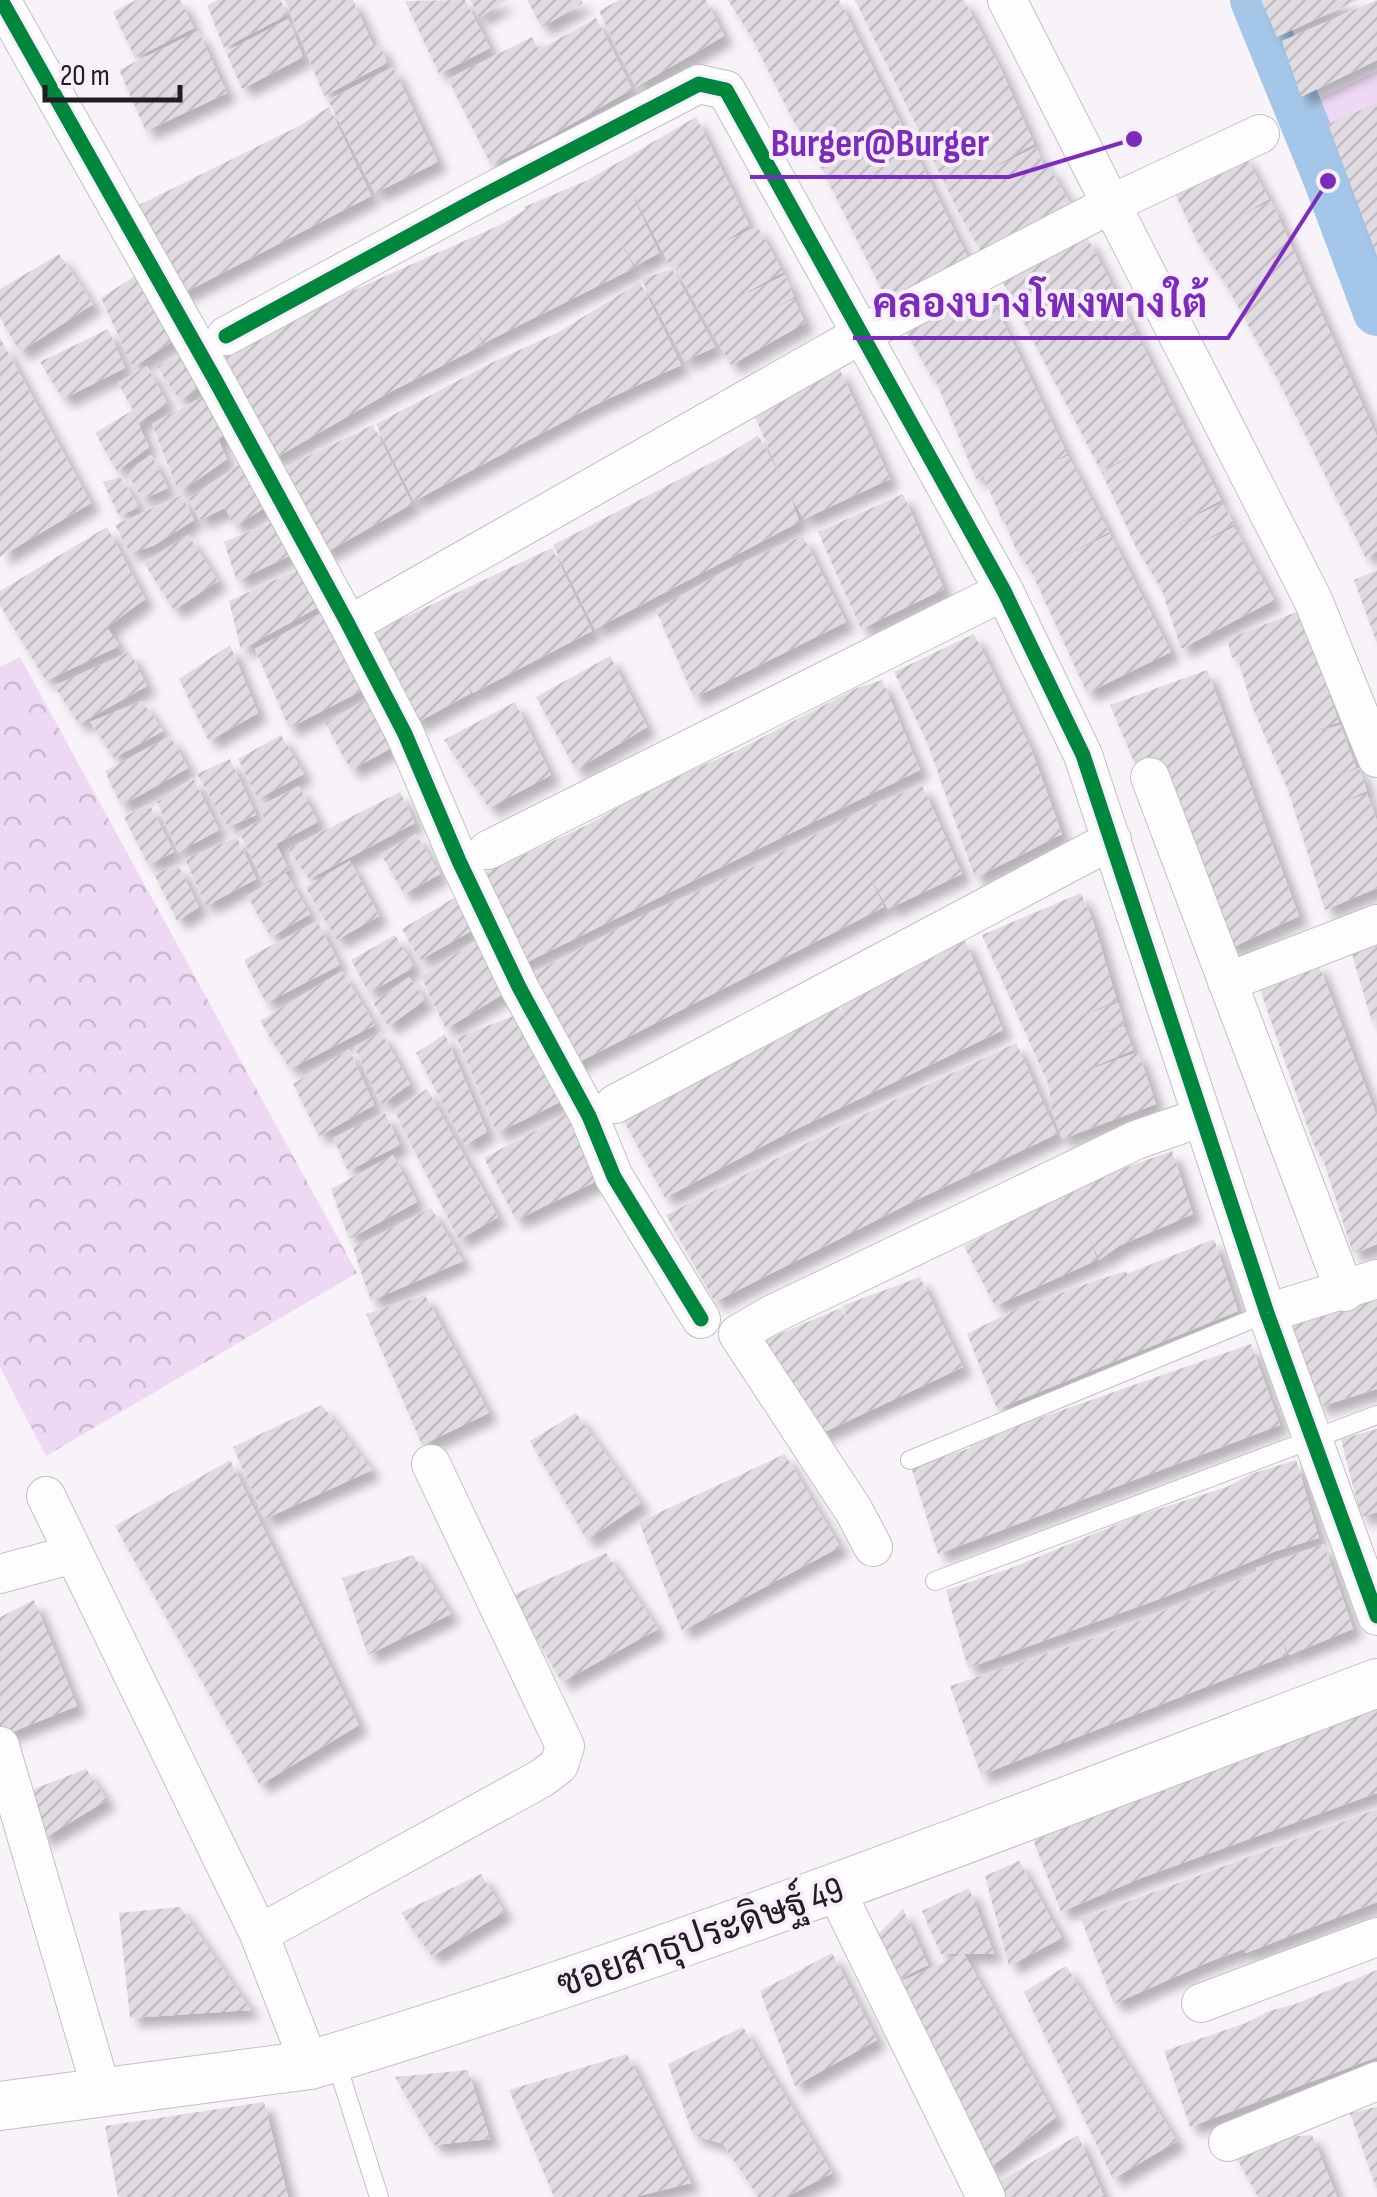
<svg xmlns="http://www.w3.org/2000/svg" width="1377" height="2197" font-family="'Sofia Sans Condensed',Sarabun,sans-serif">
  <defs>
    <pattern id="forest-crowns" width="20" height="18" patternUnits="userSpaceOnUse" patternTransform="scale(2.5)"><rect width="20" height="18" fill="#eed8f4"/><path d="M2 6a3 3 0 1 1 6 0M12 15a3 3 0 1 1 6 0" fill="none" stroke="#ccb9d1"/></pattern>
    <pattern id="building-hatch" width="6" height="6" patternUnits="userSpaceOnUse" patternTransform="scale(2.5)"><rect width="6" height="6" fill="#e0dbe1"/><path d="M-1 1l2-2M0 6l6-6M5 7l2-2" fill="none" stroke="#c0bcc1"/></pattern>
    <filter id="shadow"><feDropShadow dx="9" dy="9" stdDeviation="5" flood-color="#0004"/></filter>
  </defs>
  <rect width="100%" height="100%" fill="#f8f2f9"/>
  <path fill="url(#forest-crowns)" d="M20,657l337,616 -311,183 -46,-89v-700z"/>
  <path fill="#eed8f4" d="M1377,71v214l-69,-181z"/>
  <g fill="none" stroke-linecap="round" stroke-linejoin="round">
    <path stroke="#a4c6e8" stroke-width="48" d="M1254,0l74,181 49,131"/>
  </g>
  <path fill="url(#building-hatch)" filter="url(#shadow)" d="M136,0h44l14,28 -59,30 -22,-46z
    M218,0h63l6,15 -63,33 -17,-43z
    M285,0h68l21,47 6,-3 7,19 -63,33z
    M465,0l25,48 -51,26 -34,-73z
    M470,0h37l-28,17z
    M527,0h54l2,3 -41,24z
    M619,0h87l18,36 -88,51 -37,-76z
    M728,0h111l132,264 -82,41 -71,-144 -25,-41 -42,-84z
    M855,0h109l37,70 33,74 -53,30 55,-27 9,22 4,-2 26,45 -89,48 -26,-45z
    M1261,0h97l-81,37z
    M1377,0v60l-76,37 -19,-56z
    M596,18l36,71 -85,49 -56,27 -43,-86 84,-42 7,13z
    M288,19l15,38 -61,32 -16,-37z
    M198,31l29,62 -81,38 -27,-61z
    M393,67l45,95 -63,31 -47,-93z
    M1377,103v153l-49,-132z
    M329,107l42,89 -197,102 -49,-86 174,-86z
    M696,117l53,108 -28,19 36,-18 26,46 -50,28 52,-25 9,22 -25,13 25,-11 11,24 -74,42 -55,-96 14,-9 -18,9 -46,-88 33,72 -24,13 -25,-44 24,46 -150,75 -13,-24 12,26 -91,46 -122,70 -52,-103 91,-48 191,-85 26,-16 -2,-2 64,-27z
    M1244,154l25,45 -31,18 33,-16 106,236v114l-11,7 -87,-176 -51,-94 -31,-47 -24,-52z
    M1087,237l49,94 -27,15 27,-13 85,167 -56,31 57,-28 12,21 -45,25 45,-22 40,73 -93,49 -19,-59 -26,-43 -34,-74 43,-25 -44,23 -101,-194z
    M59,254l34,50 -73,48 -20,-34v-29z
    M672,269l43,78 -30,14 -44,-82z
    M135,276l41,63 -43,28 -32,-69z
    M640,282l41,83 -88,41 -179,95 -38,-77 117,-62 64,-29z
    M987,289l80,165 -17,9 18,-7 41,76 -52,28 53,-26 61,118 -84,41 -55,-120 -17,-25 -10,-26 -2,1 -20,-48 -7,4 -42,-103 -2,2 -27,-48z
    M108,329l17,39 -62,31 -23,-37z
    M0,338l91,165 -91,54z
    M187,349l15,37 -22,14 -23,-33z
    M147,366l20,37 -29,20 11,24 -32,24 -22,-38 38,-23 -15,-27z
    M839,368l51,111 -86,40 -13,-22 8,25 -204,107 -42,-84 177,-92 28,-18 23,42 -28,-65z
    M210,393l21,39 -13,7 9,20 -48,34 -27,-69z
    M373,425l39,79 -89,50 -46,-83z
    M151,455l17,33 -25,11 -17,-27z
    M245,461l24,44 -34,21 -10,-18 -25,12 -11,-22z
    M120,477l19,30 -20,9 -16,-34z
    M903,494l41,95 -83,40 -43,-97z
    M182,495l12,25 -41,26 -23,7 -15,-28z
    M278,520l11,36 -52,25 -13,-39z
    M107,527l38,72 -38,28 12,19 -73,35 -46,-76v-14z
    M188,535l30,46 -44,29 -30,-47z
    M803,536l43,86 -152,76 -38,-88 72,-41z
    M552,548l40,83 -119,62 -9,-16 7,16 -56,31 -48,-89z
    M301,568l19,38 -79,44 -12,-49z
    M1377,570v73l-23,-63z
    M327,610l36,80 -74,38 -34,-79z
    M1299,611l40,111 -28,11 29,-8 16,42 -18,8 21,-7 8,23 -28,12 28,-9 10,27v67l-52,22 -37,-120 -36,-84 -15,-50 -5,2 -5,-19z
    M974,634l57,115 31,85 -87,44 -47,-133 -34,-73z
    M230,645l28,68 -49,28 -30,-62z
    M130,652l17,34 -68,38 -25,-38z
    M610,656l37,71 -71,43 -40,-73z
    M1207,670l92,246 -70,33 -89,-173 -30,-71z
    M882,680l38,90 -407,199 -42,-90 116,-54 68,-39 81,-35 121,-63z
    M368,699l27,47 -44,24 -26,-47z
    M142,701l21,30 -49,27 -24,-36z
    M515,702l36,73 -62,33 -45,-68z
    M281,735l23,39 -46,25 -20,-40z
    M170,736l18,32 -67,38 -16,-35z
    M230,759l26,56 -28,12 -31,-53z
    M193,778l26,52 -41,22 -21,-50z
    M922,785l40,89 -74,35 -21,-38 17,36 -313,159 -41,-91 118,-62 107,-47 113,-59z
    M299,786l19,36 -42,22 13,26 -25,13 -25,-51 25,-14 -5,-11z
    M400,792l15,31 -106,56 -21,-30z
    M149,804l25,48 -26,13 -24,-48z
    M416,834l24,40 -36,20 -23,-40z
    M237,837l19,42 -50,27 -21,-47z
    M350,861l29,55 -42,24 -32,-53z
    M178,865l21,42 -22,14 -23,-47z
    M286,873l24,41 -39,23 -24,-41z
    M1081,893l13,31 23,77 -42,17 43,-15 6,21 -31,13 31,-11 9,24 -61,26 66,-24 18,52 -94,35 -10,-28 -3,-25 -67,-151z
    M454,898l19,32 -53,30 -18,-31z
    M317,921l23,44 -74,38 -22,-43z
    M395,935l19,32 -45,26 -18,-33z
    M964,938l39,92 -223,107 -115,61 -50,-94 222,-101 10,20 -9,-22 101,-46z
    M476,940l32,51 -62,38 -25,-52z
    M1377,942v77l-5,3 -21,-71z
    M1318,963l59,154v127l-24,10 -29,-92 -11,-19 -54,-157z
    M342,971l33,54 -85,44 -30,-48z
    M409,977l16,23 -36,26 -16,-23z
    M520,1013l46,86 -69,34 -40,-95z
    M381,1032l29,52 -28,20 -28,-57z
    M445,1034l42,98 -22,13 -49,-92z
    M1016,1043l41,91 -143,67 -199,101 -49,-87 182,-93z
    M349,1049l25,56 -55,31 -26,-52z
    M427,1089l71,128 -39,23 -65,-130z
    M572,1111l29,68 -85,41 -32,-62z
    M385,1113l15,32 -52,26 -15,-33z
    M1172,1151l21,63 -74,32 -20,14 -11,-28 9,28 -102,46 -31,-60 132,-68z
    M393,1155l24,47 -68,37 -18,-50z
    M431,1208l32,53 -92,40 -18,-53z
    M1214,1239l24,72 -241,98 -30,-75 49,-25 84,-30 26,-8 1,3z
    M920,1277l43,90 -145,68 -56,-94 79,-33 11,23 -10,-25z
    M425,1295l64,118 -67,32 -56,-131z
    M1377,1295v94l-58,18 -27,-84z
    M1251,1344l29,81 -342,129 -27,-87 59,-19 -2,-5z
    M322,1405l50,65 -107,49 -32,-72z
    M576,1413l65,90 -54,37 -57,-99z
    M1377,1429v83l-16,5 -20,-78z
    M785,1454l55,93 -158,84 -43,-109z
    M230,1460l129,265 -99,60 -145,-259z
    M1296,1460l23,78 -43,13 -111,46 -197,71 -22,-78 63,-21 128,-53 90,-29 24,-13z
    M1324,1544l29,85 -64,26 -13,-30 11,30 -306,120 -31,-89 156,-52 129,-52 22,-10 -1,-4z
    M606,1553l52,76 -96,53 -51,-86z
    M413,1555l38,59 -83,41 -26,-77z
    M34,1600l43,106 -77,31v-120z
    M1377,1705v88l-236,85 -80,34 -29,-75z
    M86,1769l21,31 -64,39 -19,-46z
    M1377,1809v93l-131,51 -2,-4 -33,12 -97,43 -33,-85z
    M1019,1861l43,77 -53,28 -24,-90z
    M481,1874l23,38 -72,44 -31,-43z
    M969,1888l25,66h-30l92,163 -69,53 -89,-187 63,-29h-20l-19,-43z
    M180,1907l71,103 -121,8 -11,-105z
    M903,1909l25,56 -30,15 -25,-40z
    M832,1953l45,87 -82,46 -35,-95z
    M1066,1966l111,175 -64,38 -89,-187z
    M1377,1970v87l-187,70 -26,-76 82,-28 23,-12 24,-6z
    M743,2027l89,146 -46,24h-28l-35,-53 -30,-9 -25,-71z
    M627,2054l64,129 -56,14h-81l-45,-107z
    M468,2070l22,69 -56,6 -39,-68z
    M264,2102l24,95h-170l-13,-71z
    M1377,2107v81h-1l-26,-75z
    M1078,2135l26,62h-105l-6,-12z
    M1312,2135l25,62h-79l-30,-55z"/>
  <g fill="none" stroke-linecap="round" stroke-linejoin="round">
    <g stroke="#c4bfc5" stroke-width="20">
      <path id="service" d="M910,1460l357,-147
        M935,1581l442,-166
        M335,2058l44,139"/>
    </g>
    <g stroke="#c4bfc5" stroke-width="40">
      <path id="minor" d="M1,0l213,378 133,244 58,112 54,127 60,126 70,129 25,61 87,142
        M1007,0l306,600 64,158
        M226,336l255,-139 218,-113 27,6 278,501 79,164 184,558 110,303
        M367,615l493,-280 251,-131 149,-70
        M1150,777l195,515
        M488,850l516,-259
        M1227,982l150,-58
        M615,1104l497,-264
        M1267,1313l110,-34
        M46,1496l213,438 51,131
        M873,1547l-19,-36 -116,-177 33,-19 365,-175 66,-23
        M0,1574l74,-20
        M0,1746l102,346
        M835,1889l151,308
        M259,1934l283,-156 17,-13 6,-19 -134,-282
        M1201,2003l176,-66
        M1228,2142l149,-61"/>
    </g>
    <g stroke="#c4bfc5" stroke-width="50">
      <path id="tertiary" d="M0,2106l310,-41c362,-109 714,-248 1067,-382"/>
    </g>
    <use href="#service" stroke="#fefdfe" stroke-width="18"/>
    <use href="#minor" stroke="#fefdfe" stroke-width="38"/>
    <use href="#tertiary" stroke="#fefdfe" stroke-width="48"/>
    <g stroke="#f9effc" stroke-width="21">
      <path id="cycleway" d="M1,0l213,378 133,244 58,112 54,127 60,126 70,129 25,61 87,142
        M226,336l255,-139 218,-113 27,6 278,501 79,164 184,558 110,303"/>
    </g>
    <use href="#cycleway" stroke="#00873e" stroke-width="15"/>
  </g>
  <g text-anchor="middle" stroke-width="8" stroke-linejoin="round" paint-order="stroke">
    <g font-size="38" fill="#211e22" stroke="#f9effc">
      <text transform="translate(700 1936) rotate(-19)" y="13">ซอยสาธุประดิษฐ์ 49</text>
    </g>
  </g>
  <path fill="none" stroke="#7b2cbf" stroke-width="4" d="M1134 139L1009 177H750M1328 181L1228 338H853"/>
  <g fill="#7b2cbf" stroke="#f9effc" stroke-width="4">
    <circle cx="1134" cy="139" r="10"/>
    <circle cx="1328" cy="181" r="10"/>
  </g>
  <g font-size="40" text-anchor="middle" font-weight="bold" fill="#7b2cbf" stroke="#f9effc" stroke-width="8" stroke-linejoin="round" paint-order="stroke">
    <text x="880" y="156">Burger@Burger</text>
    <text x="1040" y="317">คลองบางโพงพางใต้</text>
  </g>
  <path d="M45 85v15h135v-15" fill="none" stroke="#211e22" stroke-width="5"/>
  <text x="60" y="85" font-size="30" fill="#211e22" stroke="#f9effc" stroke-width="8" paint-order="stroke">20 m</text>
</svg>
